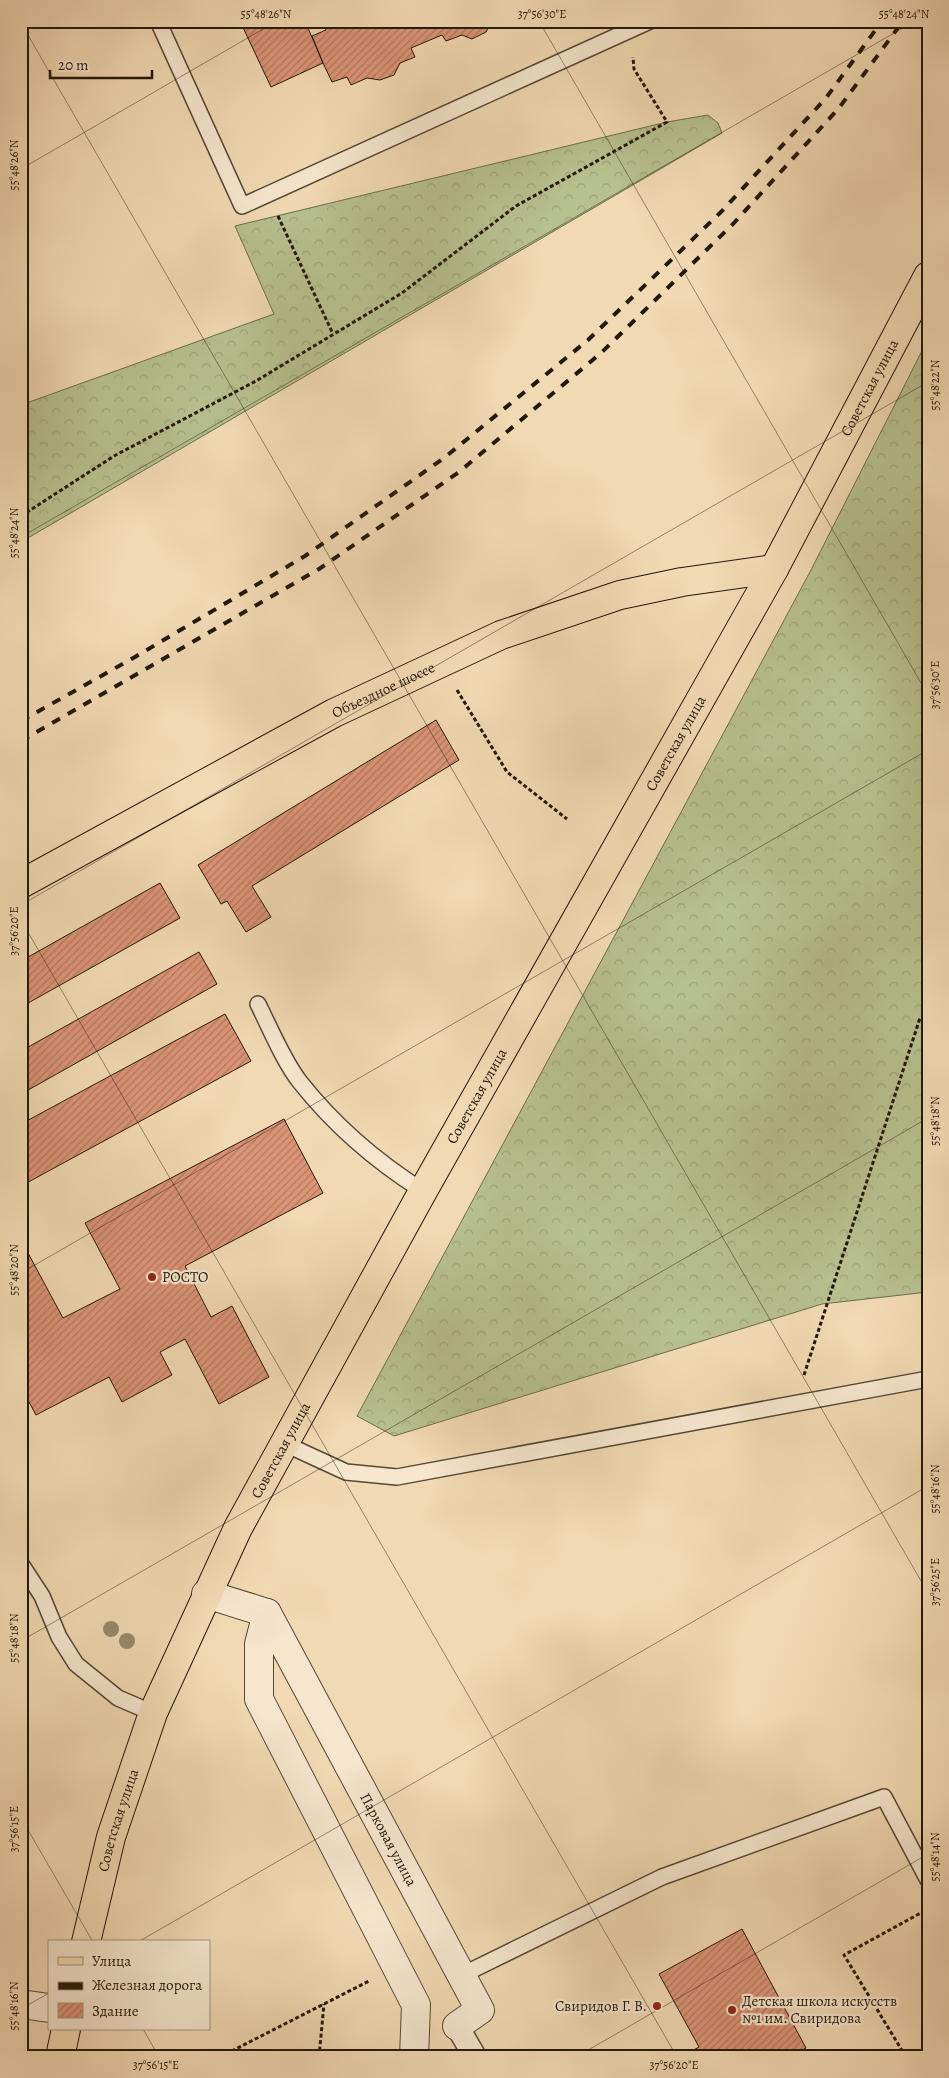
<svg xmlns="http://www.w3.org/2000/svg" width="949" height="2078" font-family="Alegreya,serif">
  <defs>
    <pattern id="forest-crowns" width="20" height="18" patternUnits="userSpaceOnUse" patternTransform="scale(1.25)"><rect width="20" height="18" fill="#b7c08f"/><path d="M2 6a3 3 0 1 1 6 0M12 15a3 3 0 1 1 6 0" fill="none" stroke="#9da47a"/></pattern>
    <pattern id="building-hatch" width="6" height="6" patternUnits="userSpaceOnUse" patternTransform="scale(1.25)"><rect width="6" height="6" fill="#dc9477"/><path d="M-1 1l2-2M0 6l6-6M5 7l2-2" fill="none" stroke="#b27860"/></pattern>
  </defs>
  <rect width="100%" height="100%" fill="#f1d9b3"/>
  <filter id="stains"><feTurbulence type="fractalNoise" baseFrequency=".004" numOctaves="4"/><feColorMatrix values="0 0 0 0 .2 0 0 0 0 .09 0 0 0 0 .02 0 0 0 .5 -.17"/></filter>
  <radialGradient id="worn" r=".72"><stop offset=".6" stop-color="#630" stop-opacity="0"/><stop offset="1" stop-color="#630" stop-opacity=".3"/></radialGradient>
  <path fill="url(#forest-crowns)" stroke="#6d6c4c" d="M708,115l10,8 4,10 -701,409v-137l253,-91 -39,-88 432,-104z
    M928,339v953l-106,12 -428,132 -37,-20 454,-846z"/>
  <path fill="url(#building-hatch)" stroke="#231708" d="M240,21h65l18,42 -52,24z
    M322,21h170l-6,11 -14,7 -10,-4 -16,6 -4,-6 -31,13 4,9 -15,6 -6,12 -14,5 -13,-2 -16,7 -4,-8 -15,5 -9,-19 -11,-27 14,-6z
    M436,720l23,40 -207,126 19,31 -25,15 -19,-31 -6,3 -23,-39z
    M160,883l20,35 -159,89v-46z
    M199,952l18,32 -196,110v-43z
    M225,1014l26,47 -230,125v-62z
    M284,1119l39,74 -138,73 26,51 21,-11 37,71 -50,27 -34,-65 -25,13 12,23 -50,27 -13,-25 -73,38 -15,-28v-147l42,78 57,-29 -35,-66z
    M742,1929l64,119 -16,9h-109l18,-10 -40,-73z
    M660,2050l3,7h-15z"/>
  <g fill="none" stroke-linecap="round" stroke-linejoin="round">
    <g stroke="#564833" stroke-width="18">
      <path id="service" d="M158,21l84,185 408,-185
        M258,1004c12,24 26,58 42,78 34,43 77,80 123,109
        M283,1443l63,29 51,5 531,-98
        M21,1564l21,32 17,41 17,27 42,34 35,15
        M462,1975l200,-98 222,-80 44,83"/>
    </g>
    <g stroke="#564833" stroke-width="25">
      <path id="pedestrian" d="M457,2026l18,31"/>
    </g>
    <g stroke="#564833" stroke-width="30">
      <g id="minor">
        <path id="s1" d="M206,1594l61,19 213,397 -23,16"/>
        <path d="M267,1613l-8,31v55l157,306 -2,52"/>
        <path d="M21,2004l28,4"/>
      </g>
    </g>
    <g stroke="#231708" stroke-width="30">
      <g id="primary">
        <path id="s2" d="M21,884l313,-171 167,-78 119,-40 62,-13 92,-13"/>
        <path id="s3" d="M86,1942l25,-105 42,-124 85,-185 185,-337 351,-622 154,-293"/>
        <path d="M60,2057l6,-28"/>
      </g>
    </g>
    <path stroke="#231708" stroke-width="3" stroke-dasharray="4 2.5" stroke-linecap="butt" d="M278,216l55,118
      M21,516l93,-60 142,-75 146,-88 114,-87 151,-84 -33,-53 -1,-12
      M457,690l50,82 60,47
      M804,1375l116,-357
      M231,2051l3,6
      M220,2057l149,-76
      M319,2057l5,-53
      M906,2057l-62,-102 84,-46"/>
    <use href="#service" stroke="#f6e6ce" stroke-width="15"/>
    <use href="#pedestrian" stroke="#f6e6ce" stroke-width="22"/>
    <use href="#minor" stroke="#f6e6ce" stroke-width="28"/>
    <use href="#primary" stroke="#f1d9b3" stroke-width="28"/>
    <path stroke="#231708" stroke-width="4" stroke-dasharray="9 9" stroke-linecap="butt" d="M21,721l114,-64 170,-101 139,-98 144,-118 133,-128 105,-114 56,-77
      M21,741l298,-172 140,-97 142,-119 132,-129 106,-116 64,-87"/>
  </g>
  <g fill="#988a6b">
    <circle cx="111" cy="1629" r="8"/>
    <circle cx="127" cy="1641" r="8"/>
  </g>
  <path fill="none" stroke="#231708" stroke-width="1" stroke-opacity="0.45" d="M539,21l389,674M21,23l907,1570M21,169l256,-148M21,537l894,-516M21,905l907,-523M21,920l656,1137M21,1273l907,-523M21,1641l907,-523M21,1818l72,124M138,1942l790,-456M21,2009l28,-16M143,2029l16,28M576,2057l352,-203"/>
  <g fill="#8f2418" stroke="#f6e6ce" stroke-width="2">
    <circle cx="152" cy="1277" r="5"/>
    <circle cx="657" cy="2006" r="5"/>
    <circle cx="732" cy="2010" r="5"/>
  </g>
  <g text-anchor="middle" stroke-width="4.5" stroke-linejoin="round" paint-order="stroke">
    <g font-size="15" fill="#231708" stroke="#f6e6ce">
      <text dy="5" stroke="none"><textPath href="#s3" startOffset="1746">Советская улица</textPath></text>
      <text dy="5" stroke="none"><textPath href="#s2" startOffset="411">Объездное шоссе</textPath></text>
      <text dy="5" stroke="none"><textPath href="#s3" startOffset="1341">Советская улица</textPath></text>
      <text dy="5" stroke="none"><textPath href="#s3" startOffset="936">Советская улица</textPath></text>
      <text dy="5" stroke="none"><textPath href="#s3" startOffset="531">Советская улица</textPath></text>
      <text dy="5" stroke="none"><textPath href="#s3" startOffset="126">Советская улица</textPath></text>
      <text dy="5" stroke="none"><textPath href="#s1" startOffset="321">Парковая улица</textPath></text>
    </g>
    <g font-size="15" fill="#231708" stroke="#f6e6ce" text-anchor="start">
      <text x="162" y="1282">РОСТО</text>
      <text x="742" y="2006">Детская школа искусств<tspan x="742" dy="17">№1 им. Свиридова</tspan></text>
      <text x="647" y="2011" text-anchor="end">Свиридов Г. В.</text>
    </g>
  </g>
  <rect width="949" height="2078" fill="none" stroke="#f1d9b3" stroke-width="55"/>
  <rect x="48" y="1940" width="162" height="90" fill="#f6e6ce" stroke="#a2937f"/>
  <rect x="58" y="1957" width="25" height="8" fill="#f1d9b3" stroke="#a2937f"/>
  <text x="92" y="1966" font-size="15" fill="#231708">Улица</text>
  <rect x="58" y="1982" width="25" height="8" fill="#231708" stroke="#a2937f"/>
  <text x="92" y="1990" font-size="15" fill="#231708">Железная дорога</text>
  <rect x="58" y="2003" width="25" height="15" fill="url(#building-hatch)" stroke="#a2937f"/>
  <text x="92" y="2016" font-size="15" fill="#231708">Здание</text>
  <path d="M50 70v8h102v-8" fill="none" stroke="#231708" stroke-width="2.5"/>
  <text x="58" y="70" font-size="15" fill="#231708" stroke="#f6e6ce" stroke-width="4" paint-order="stroke">20 m</text>
  <rect x="28" y="28" width="894" height="2022" fill="none" stroke="#231708" stroke-width="2"/>
  <g font-size="12" text-anchor="middle" fill="#231708">
    <text x="266" y="18">55°48'26"N</text>
    <text x="542" y="18">37°56'30"E</text>
    <text x="904" y="18">55°48'24"N</text>
    <text transform="translate(14 165) rotate(-90)" y="4">55°48'26"N</text>
    <text transform="translate(935 385) rotate(-90)" y="4">55°48'22"N</text>
    <text transform="translate(14 533) rotate(-90)" y="4">55°48'24"N</text>
    <text transform="translate(935 685) rotate(-90)" y="4">37°56'30"E</text>
    <text transform="translate(14 931) rotate(-90)" y="4">37°56'20"E</text>
    <text transform="translate(935 1121) rotate(-90)" y="4">55°48'18"N</text>
    <text transform="translate(14 1270) rotate(-90)" y="4">55°48'20"N</text>
    <text transform="translate(935 1489) rotate(-90)" y="4">55°48'16"N</text>
    <text transform="translate(935 1582) rotate(-90)" y="4">37°56'25"E</text>
    <text transform="translate(14 1638) rotate(-90)" y="4">55°48'18"N</text>
    <text transform="translate(14 1829) rotate(-90)" y="4">37°56'15"E</text>
    <text transform="translate(935 1857) rotate(-90)" y="4">55°48'14"N</text>
    <text transform="translate(14 2006) rotate(-90)" y="4">55°48'16"N</text>
    <text x="156" y="2069">37°56'15"E</text>
    <text x="674" y="2069">37°56'20"E</text>
  </g>
  <rect width="100%" height="100%" filter="url(#stains)"/>
  <rect width="100%" height="100%" fill="url(#worn)"/>
</svg>
